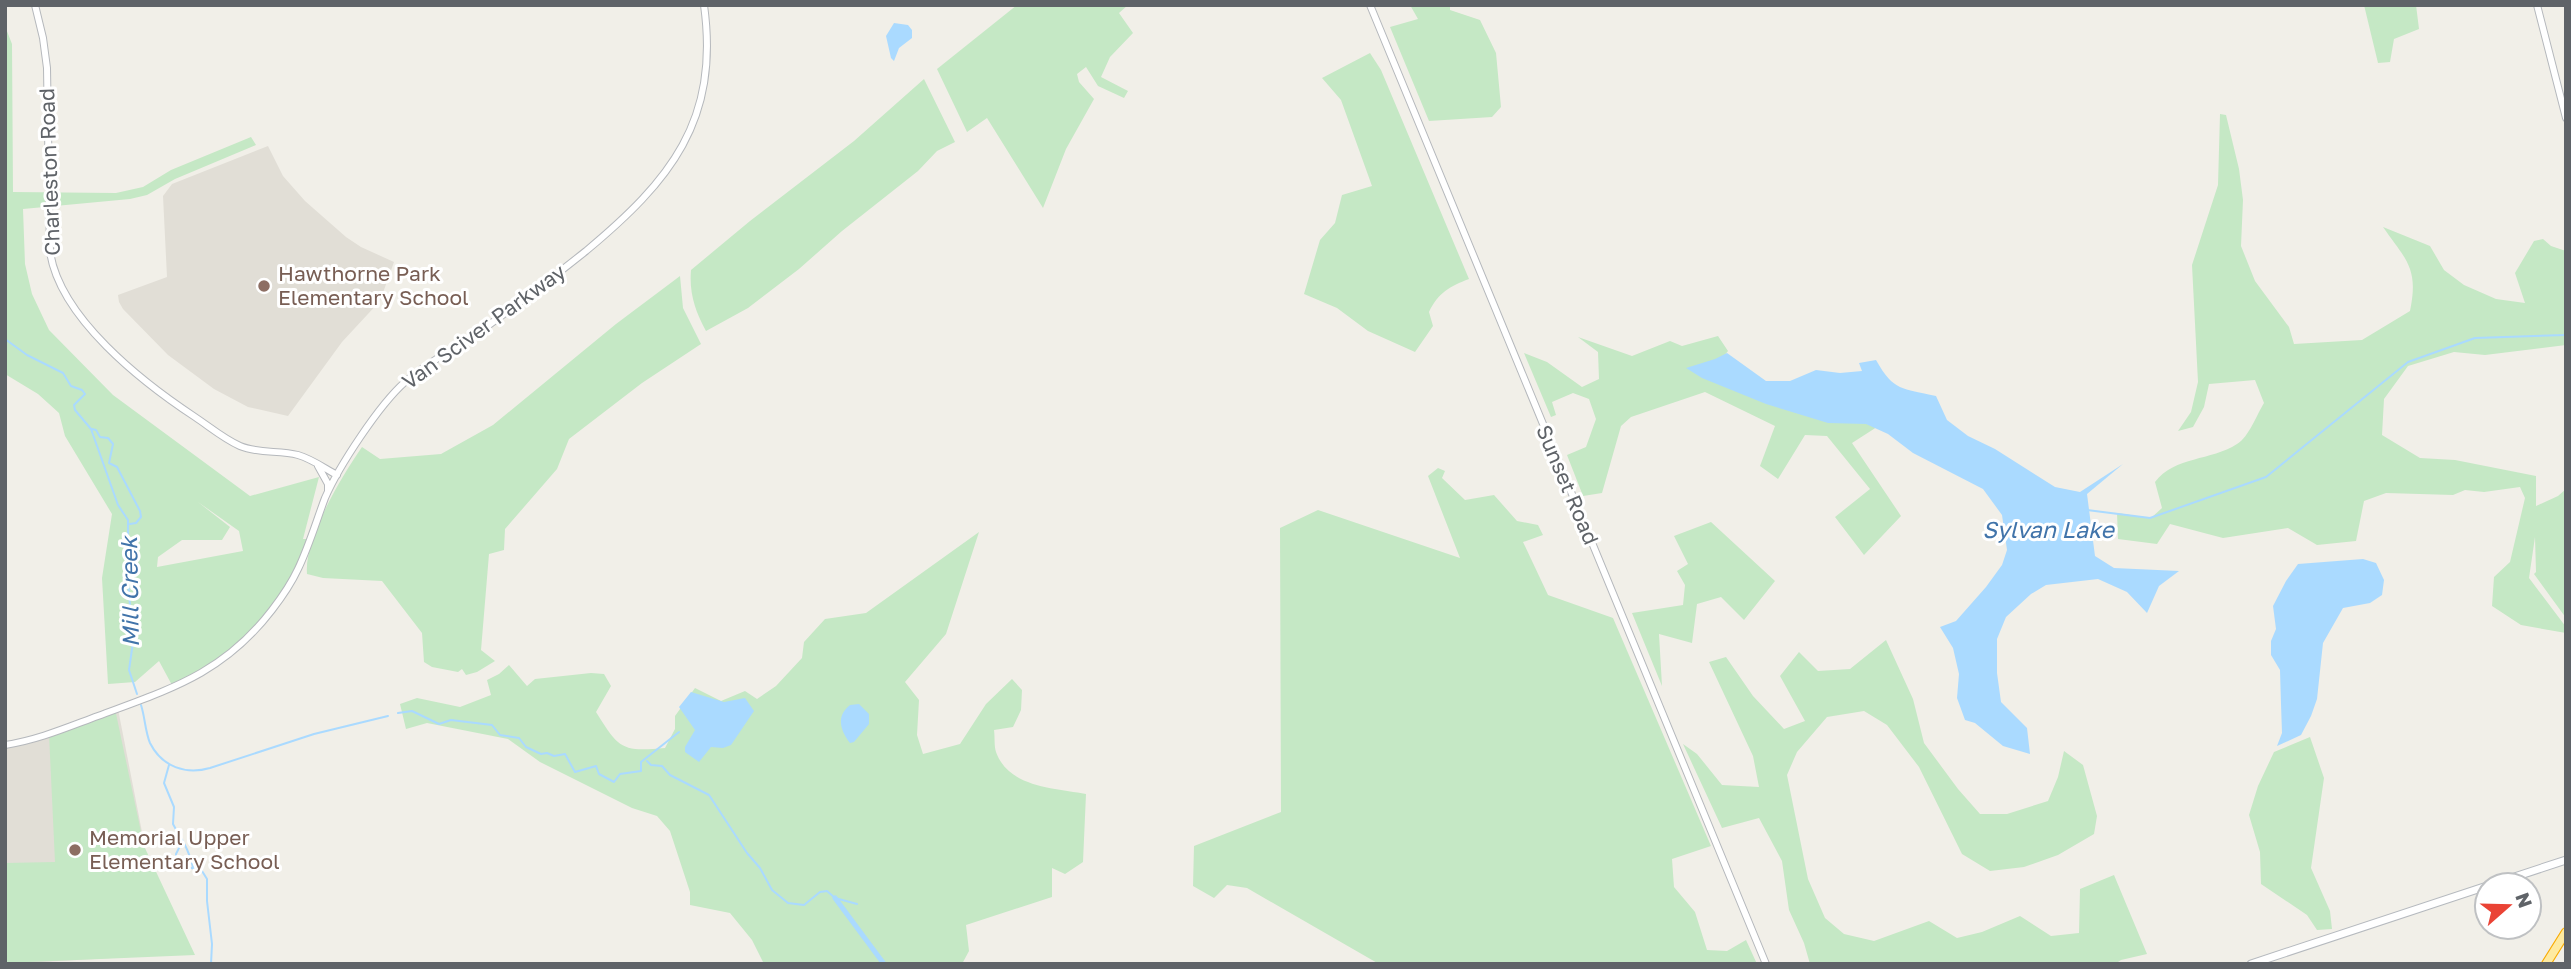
<svg xmlns="http://www.w3.org/2000/svg" width="2571" height="969" font-family="'Golos Text',sans-serif">
  <rect width="100%" height="100%" fill="#f1efe8"/>
  <path fill="#e1ded6" d="M268,146l15,30 22,25 41,36 15,10 33,15 -14,39 -38,41 -54,74 -40,-9 -34,-18 -46,-34 -45,-46 -4,-7 -1,-7 49,-18 -4,-81 9,-12z
    M118,709l48,246 -161,9v-219z"/>
  <path fill="#c5e8c5" fill-rule="evenodd" d="M1017,5h111l-9,8 14,20 -23,24 -9,20 27,14 -4,7 -26,-12 -12,-19 -9,7 2,8 15,17 -28,50 -23,59 -56,-90 -20,14 -30,-63z
    M1410,5h40v5l30,10 16,33 5,54 -9,10 -63,4 -39,-94 28,-8z
    M2364,5h52l3,24 -25,10 -4,23 -12,1z
    M5,26l7,18 1,148 103,1 27,-6 28,-17 80,-33 5,8 -81,34 -28,16 -17,4 -107,10 2,55 7,30 17,36 64,65 137,101 69,-19 -16,62h8l-43,79 -69,58 -26,11 -14,-26 -24,21 -27,2 -6,-106 10,-64 -47,-78 -6,-23 -21,-19 -33,-20zM198,502l41,29 4,20 -86,16 1,-10 24,-17h40l8,-13z
    M1370,53l11,17 88,209c-19,7 -31,14 -40,33l4,14 -18,26 -47,-21 -31,-23 -33,-14 16,-54 15,-17 7,-28 30,-9 -31,-86 -19,-22z
    M924,79l31,63 -18,9 -19,20 -76,60 -43,38 -51,39 -42,23c-11,-20 -17,-38 -15,-61l59,-49 104,-80z
    M2220,114l6,1 13,54 4,31 -2,46 14,35 34,46 5,17 68,-4 48,-29c9,-43 -4,-51 -27,-84l47,19 14,24 20,15 32,14 29,4 -10,-30 19,-32 9,-2 8,7 15,5v94l-81,10 -31,-3 -46,14 -24,33 -2,36 38,23 35,2 81,16v30l22,-10 8,-7v129l-32,-44 2,-2 -1,-35 -6,41 37,49v6l-45,-8 -29,-19 2,-29 16,-15 15,-64 -5,-11 -36,5 -19,-2 -12,5 -67,-2 -22,8 -8,40 -39,4 -29,-17 -65,10 -53,-14 -13,20 -39,-5 -1,-26 34,5 11,-10 -7,-26c20,-26 56,-21 82,-38 12,-7 20,-30 27,-41l-9,-23 -46,4 -5,23 -11,20 -15,4 13,-19 7,-30 -6,-117 26,-80z
    M680,276l3,32 18,36 -59,39 -73,56 -12,30 -52,60 -1,21 -15,4 -8,96 14,11 -18,11 -11,3 -4,-6 -4,3 -26,-5 -8,-5 -2,-29 -40,-52 -59,-3 -16,-4c-3,-36 35,-98 55,-127l18,12 61,-5 52,-29 123,-101z
    M1718,336l10,15 -18,22 170,52 -28,18 49,73 -37,39 -29,-38 35,-28 -43,-53 -22,-1 -27,44 -18,-13 15,-40 -70,-34 -74,25 -10,9 -19,67 -19,3 -16,-41 19,-8 10,-28 -7,-20 -16,-6 -21,9 4,13 -5,2 -27,-64 23,9 35,25 17,-8 -1,-27 -20,-15 54,19 38,-15 12,5z
    M1438,468l7,3 -3,7 23,22 29,-5 23,26 21,4 5,10 -20,7 25,53 65,23 98,228 -39,13 2,28 21,25 12,38 20,1 19,-11 11,24h-378l-132,-76 -20,-3 -13,13 -21,-12 1,-40 87,-34 -1,-284 38,-18 142,48 -32,-82z
    M1711,522l64,59 -31,39 -23,-23 -24,7 -5,39 -33,-9 3,52 -30,-73 51,-8 2,-20 -8,-14 11,-7 -14,-28z
    M979,532l-33,102 -41,48 14,18 -2,35 6,19 37,-10 26,-40 26,-25 10,11 -1,20 -8,17 -19,3c1,7 0,16 2,22 13,36 59,36 90,42l-3,68 -18,12 -13,-6v29l-86,28 3,26 -7,13h-198l-12,-24 -22,-27 -40,-8v-13l-20,-61 -13,-15 -25,-8 -92,-46 -32,-23 -81,-16 -21,6 -6,-25 17,-6 43,9 31,-12 -4,-15 12,-6 10,-9 18,21 8,-7 56,-6 13,1 7,12 -15,26c23,37 26,40 69,36l10,-19v-13l20,-28 26,13 24,-10 12,8 19,-13 26,-28 2,-16 21,-23 41,-6z
    M1886,640l27,59 11,44 34,46 22,25h27l41,-13 10,-24 6,-26 19,14 14,51 -3,18 -36,21 -34,12 -34,4 -28,-17 -43,-87 -32,-42 -23,-14 -37,6 -30,35 -10,23 21,104 17,39 19,16 30,7 55,-20 28,17 25,-6 38,-16 31,20 28,-3 1,-44 34,-14 33,79 -26,6 -6,4h-305l-6,-21 -15,-33 -7,-49 -23,-43 -37,10 -39,-84 14,10 25,31 37,2 -6,-31 -44,-94 17,-5 27,39 31,33 21,-8 -25,-45 19,-24 19,19 32,-2z
    M115,709l29,137 51,109 -190,8v-100l50,-1 -6,-128z
    M2310,737l14,41 -13,90 19,43 2,18 -15,1 -10,-15 -46,-31 -1,-32 -11,-37 9,-29 16,-34z"/>
  <path fill="#aadaff" d="M894,23l14,2 4,5v8l-13,10 -5,13 -3,-3 -5,-22z
    M1727,353l39,28h24l26,-11 24,3 22,-2 -3,-8 17,-3c18,32 26,28 60,36l11,24 21,16 27,13 60,38 25,5 43,-28 -36,30 8,62 19,12 65,3 -20,15 -12,27 -20,-21 -29,-13 -52,6 -15,9 -25,23 -9,22v34l4,29 26,26 3,26 -27,-8 -28,-23 -10,-3 -8,-22 2,-24 -6,-26 -13,-21 16,-6 30,-34 16,-22 5,-15 -5,-35 -19,-26 -70,-36 -25,-19 -22,-10 -38,-1 -62,-19 -64,-26 -16,-10 29,-9z
    M2363,559l13,4 8,17 -2,15 -12,8 -27,5 -20,35 -6,56 -6,17 -10,19 -24,11 5,-13 -1,-29 -1,-34 -9,-15v-14l5,-12 -3,-23 13,-25 12,-17z
    M691,692l33,10 21,-4 9,13 -23,34 -8,3 -12,-1 -12,15 -14,-10v-5l10,-17 -16,-23z
    M859,704l10,10v10l-15,18 -4,1c-10,-13 -14,-27 0,-38z"/>
  <g fill="none" stroke-linecap="round" stroke-linejoin="round">
    <path stroke="#aadaff" stroke-width="2" d="M5,339l22,16 36,18 8,13 11,4 3,4 -11,11 1,5 16,19 27,76 10,15v25l4,9 -4,27 5,61 -4,28 8,24
      M92,429l4,1 4,7 8,1 5,6 -4,19 8,4 23,44 1,6 -5,6 -6,1
      M2087,510l63,8 116,-41 142,-115 67,-24 91,-3
      M141,705c4,12 4,26 9,38 12,24 36,32 60,25l104,-34 74,-18
      M398,713l14,-2 27,13 12,-4 41,5 8,10 19,3 7,9 15,7 6,-1 7,3 11,-2 10,18 21,-6 3,8 15,8 6,-8 21,-3v-9l38,-30
      M647,761l4,4 11,1 8,9 39,20 38,58 13,15 12,22 16,13 16,2 16,-13 7,-1 8,7 22,6
      M169,765l-5,18 10,24 -1,17c8,15 16,25 20,43
      M182,842l-6,12v6l5,5 21,6 5,8v22l5,43 -1,20"/>
    <path stroke="#aadaff" stroke-width="5" d="M835,898l49,66"/>
    <g stroke="#b5b8bc" stroke-width="8">
      <path id="tertiary" d="M35,5l8,33 4,30 3,184c10,66 92,130 145,165 15,10 29,22 45,29 19,8 39,4 58,9 14,4 26,13 39,20
        M1370,5l396,959
        M2537,5l29,113
        M318,466l10,18v7
        M5,745c33,-5 63,-18 93,-29 72,-27 125,-42 174,-106 10,-13 19,-26 26,-41 11,-23 18,-47 27,-71 14,-32 54,-93 80,-116 23,-20 52,-35 77,-52 35,-25 70,-52 104,-79 84,-70 134,-130 118,-246"/>
    </g>
    <g stroke="#b6babf" stroke-width="9">
      <path id="secondary" d="M2490,885l76,-25
        M2251,964l236,-78"/>
    </g>
    <g stroke="#f9ab00" stroke-width="10">
      <path id="trunk" d="M2546,964l20,-32"/>
    </g>
    <use href="#tertiary" stroke="#fff" stroke-width="6"/>
    <use href="#secondary" stroke="#fff" stroke-width="7"/>
    <use href="#trunk" stroke="#feeaa1" stroke-width="8"/>
  </g>
  <g fill="#8d6e63" stroke="#fff" stroke-width="2.5">
    <circle cx="264" cy="286" r="7"/>
    <circle cx="75" cy="850" r="7"/>
  </g>
  <g text-anchor="middle" stroke-width="6" stroke-linejoin="round" paint-order="stroke">
    <g font-size="21" fill="#5f6368" stroke="#fff">
      <text transform="translate(50 172) rotate(-92)" y="7">Charleston Road</text>
      <text transform="translate(484 327) rotate(-36)" y="7">Van Sciver Parkway</text>
      <text transform="translate(1567 485) rotate(67)" y="7">Sunset Road</text>
    </g>
    <g font-size="21" fill="#785e54" stroke="#fff" text-anchor="start">
      <text x="278" y="281">Hawthorne Park<tspan x="278" dy="24">Elementary School</tspan></text>
      <text x="89" y="845">Memorial Upper<tspan x="89" dy="24">Elementary School</tspan></text>
    </g>
    <g font-size="23" font-style="italic" fill="#4174aa" stroke="#fff">
      <text x="2048" y="538">Sylvan Lake</text>
      <text transform="translate(130 592) rotate(-91)" y="8">Mill Creek</text>
    </g>
  </g>
  <rect width="2571" height="969" fill="none" stroke="#5f6368" stroke-width="14"/>
  <g transform="translate(2508 906) rotate(70)"><circle r="33" fill="#ffffff" stroke="#bfc1c3" stroke-width="2"/>
  <path d="M0-5L12 26L0 18L-12 26Z" fill="#ea4335"/>
  <text y="-10" font-size="19" font-weight="bold" text-anchor="middle" fill="#5f6368">N</text>
  </g>
</svg>
